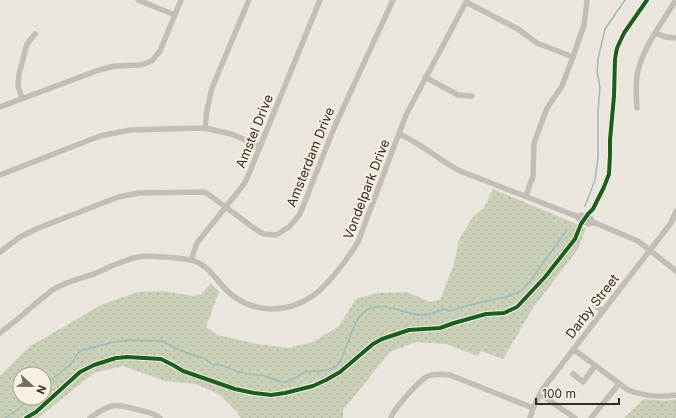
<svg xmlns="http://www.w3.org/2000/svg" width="676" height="418" font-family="Inter,sans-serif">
  <defs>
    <pattern id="grass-dots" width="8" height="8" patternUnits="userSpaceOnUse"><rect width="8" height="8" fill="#cad0b7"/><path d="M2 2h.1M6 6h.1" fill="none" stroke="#aeb39d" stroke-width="1.8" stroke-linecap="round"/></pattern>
  </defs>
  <rect width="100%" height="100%" fill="#eae5dd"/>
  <path fill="url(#grass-dots)" fill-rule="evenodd" d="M493,189l93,39 -8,21 -45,59 -30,51 -22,-8 -3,5 -32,-12 -30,-2 -26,10 -47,58v8h-102l-4,-6 -17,-17 -24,-11 -31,-3 -42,-15 -29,7 -56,45h-38v-42l29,-29 72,-42 37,-13 26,-1 29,5 8,-2 10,-11 8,9 -13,35 11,8 40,9 31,4 25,-6 26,-16 17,-27 21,-6 30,-1 23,10 10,-2 14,-36 5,-24 13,-22 12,-10zM20,374h24v24h-24z
    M644,399l22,2 10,-2v19h-52z"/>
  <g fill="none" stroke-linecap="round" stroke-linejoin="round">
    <path stroke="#9ababb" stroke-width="1.5" d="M585,206l10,-26 3,-23v-46l2,-24 -3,-15 1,-13 7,-30 20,-29
      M44,386l29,-24 4,-8 5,-4 32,-8 16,-2 32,1 17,9 26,9 8,6c10,-2 18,5 27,7 8,3 16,2 24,4 7,2 13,5 20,6 9,0 14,-8 22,-10 12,-2 26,1 34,-10 6,-12 13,-40 22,-48 17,-17 39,0 59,1 8,0 16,-3 23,-6l6,2 16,-5 43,-10 12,-5 9,-10 37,-51
      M5,418l12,-8 14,-12"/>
    <path stroke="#c3bdb7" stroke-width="5.5" d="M138,0l37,15
      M466,2l52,27 19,14 36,14
      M656,33l9,4 11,1
      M425,77l33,18 14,1
      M22,98l-4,-12 1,-12 8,-30 8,-10
      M0,107l99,-37 16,-4 26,-1 11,-4 8,-10 21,-51
      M637,108c-1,-12 -2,-25 1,-37 5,-23 25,-50 38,-71
      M205,128l2,-18 5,-22 37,-88
      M399,134c22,9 40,26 61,37l116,45 6,-1 9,4 2,3 45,19 38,30
      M0,175l100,-39 30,-6 75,-2 26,6 29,12
      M526,196l7,-20 1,-33 13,-35 15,-22 11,-29 11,-32 3,-25
      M576,216l4,4 9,4 4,-2
      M0,252l20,-15 16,-8 82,-32 21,-4 65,-1 4,2 50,37 6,3 12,1 13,-8 11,-13 34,-86 59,-128
      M191,260l6,-17 47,-59 4,-8 72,-176
      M595,305l7,6
      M0,333c12,-9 24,-19 35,-29 7,-5 13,-11 19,-15 12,-7 27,-11 40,-15 14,-6 30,-15 45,-17 11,-2 41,1 52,3 18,4 27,24 41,35 24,19 57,18 82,0 14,-10 35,-38 44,-53l48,-127 61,-115
      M573,349l55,41c16,6 31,8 48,5
      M573,374l10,8 12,-16
      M540,394l35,24
      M90,418c21,-15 24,-15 49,-8 8,2 15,3 21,8
      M391,418c2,-8 28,-38 37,-42 7,-3 15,-2 22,-1l83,33
      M530,418l3,-10 9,-18 129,-167 5,-12
      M591,418l28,-34"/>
    <g stroke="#f8f0e3" stroke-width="6">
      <path id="cycleway" d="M26,418l10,-6 44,-40 14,-7 22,-7 11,-1 34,2 12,6 10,6 52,18 19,4 17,2 14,-2 28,-7 13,-6 14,-8 33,-28 9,-5 27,-9 31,-2 14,-5 32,-9 18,-1 13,-6 28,-30 30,-38 6,-15 7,-10 5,-5 11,-22 5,-13 1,-19v-15l4,-44 1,-37 2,-11 7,-15 23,-33"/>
    </g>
    <use href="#cycleway" stroke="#1b5e20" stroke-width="4"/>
  </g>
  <g text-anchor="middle" stroke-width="4" stroke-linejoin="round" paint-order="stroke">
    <g font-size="13" fill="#332b25" stroke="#f8f0e3">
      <text transform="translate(254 131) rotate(-68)" y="5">Amstel Drive</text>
      <text transform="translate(310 157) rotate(-68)" y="5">Amsterdam Drive</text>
      <text transform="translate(366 189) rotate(-69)" y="5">Vondelpark Drive</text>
      <text transform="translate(592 306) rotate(-52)" y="5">Darby Street</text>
    </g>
  </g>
  <g transform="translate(32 386) rotate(112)"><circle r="19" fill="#f8f0e3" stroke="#a9a197"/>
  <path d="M0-3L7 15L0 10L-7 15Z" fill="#736c65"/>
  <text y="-6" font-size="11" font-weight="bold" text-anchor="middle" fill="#332b25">N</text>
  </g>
  <path d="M536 398v6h83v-6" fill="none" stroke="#332b25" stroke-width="2"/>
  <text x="542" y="398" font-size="12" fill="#332b25" stroke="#f8f0e3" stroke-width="3" paint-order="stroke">100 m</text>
</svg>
